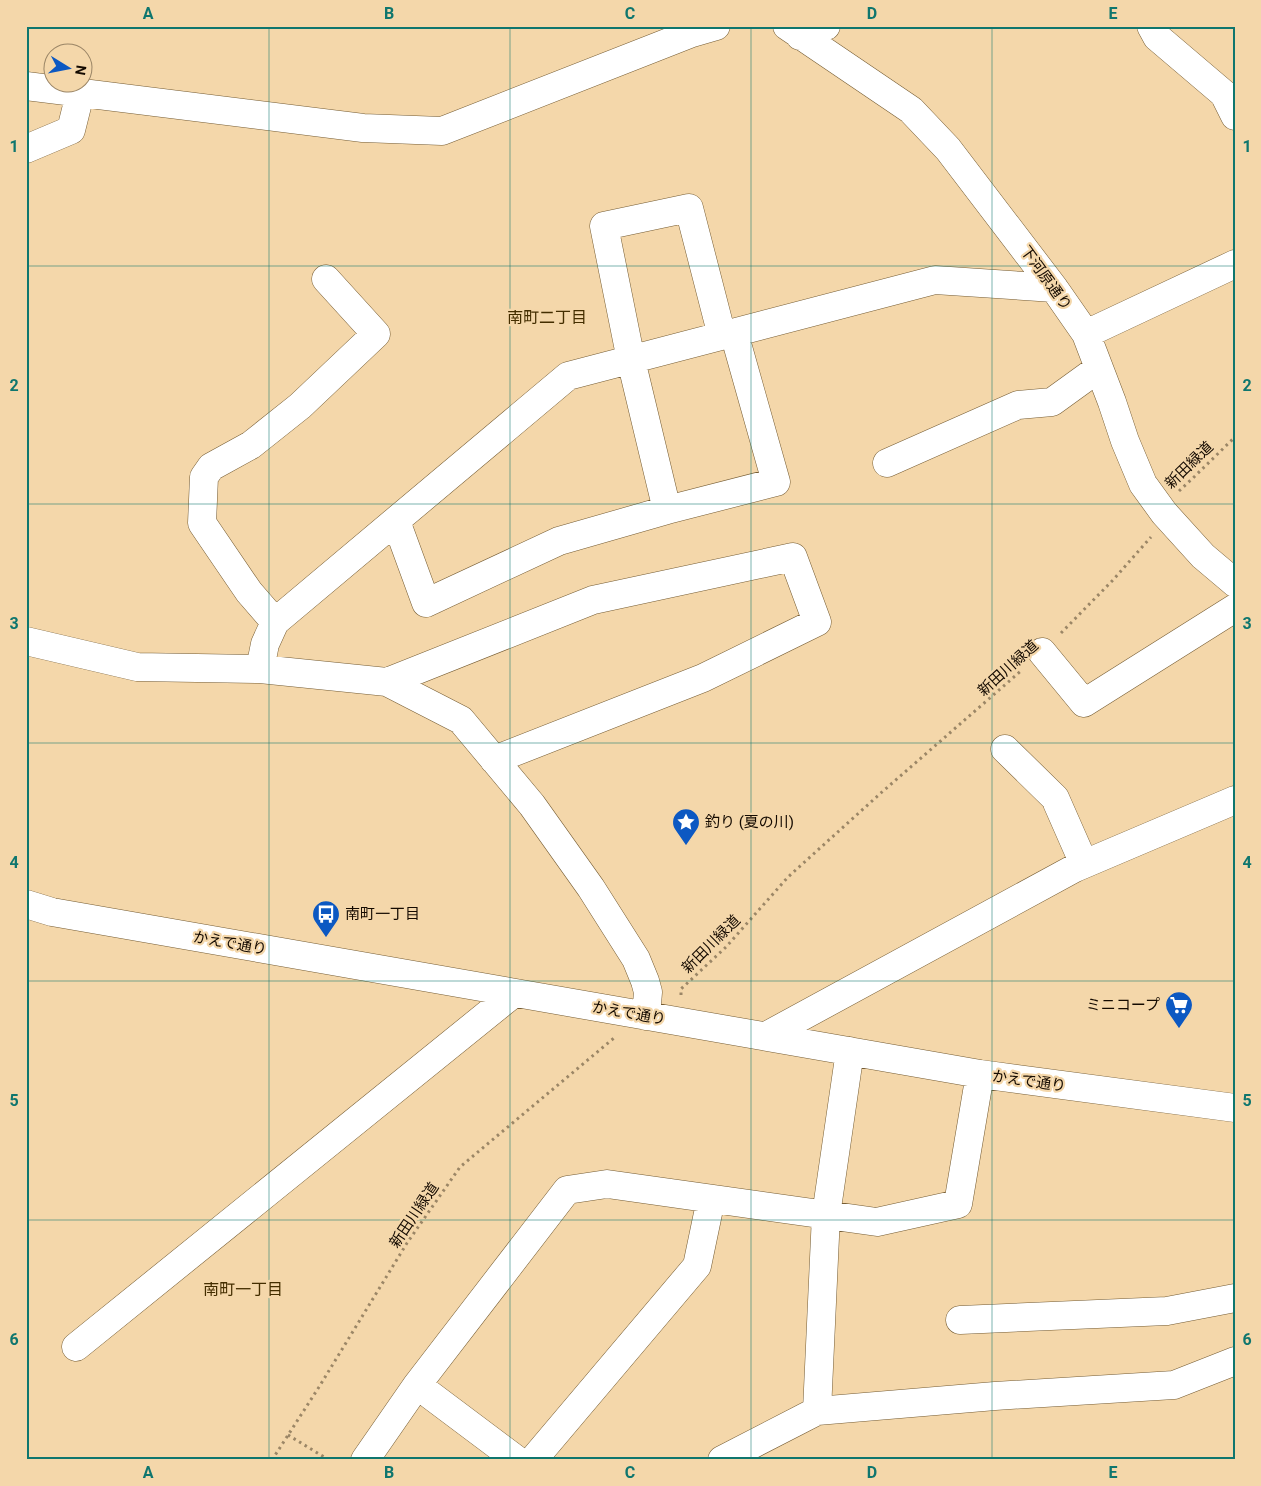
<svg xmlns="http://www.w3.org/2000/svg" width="1261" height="1486" font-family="Roboto,'Noto Sans JP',sans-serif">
  <rect width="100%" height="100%" fill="#f4d7aa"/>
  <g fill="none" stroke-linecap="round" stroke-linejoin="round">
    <g stroke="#755c33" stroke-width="29">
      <path id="minor" d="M787,26l124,84 37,39 106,139 32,46 26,68 13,39 18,43 21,29 39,43 32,27
        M1151,26l6,11 67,57 11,22
        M800,36l26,-10
        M26,86l337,42 79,3 250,-98 24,-7
        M26,149l45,-19 9,-36
        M1086,334l149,-70
        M887,463l131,-58 34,-3 47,-34
        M667,510l-36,-150 -27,-134 85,-18 33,128
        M396,521l30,82 133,-62 108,-31 109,-28 -42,-149
        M275,622l-26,-30 -47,-69 2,-46 7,-10 40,-22 49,-39 76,-72 -50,-55
        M26,641l111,26 123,2 127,13 74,38 71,85 59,83 45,71 9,22 3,11 -2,24
        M1042,652l42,51 151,-95
        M260,669l5,-25 10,-22 293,-246 367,-96 119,8
        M387,682l206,-82 200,-43 24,65 -114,56 -209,82
        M1005,749l50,49 29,66
        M26,904l26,8 928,162 255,34
        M766,1036l309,-168 160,-68
        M850,1051l-24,164 -9,196 178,-15 179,-11 61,-24
        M960,1320l207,-9 68,-13
        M76,1347l438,-354
        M417,1385l100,75
        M365,1460l52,-75 150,-195 40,-6 270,38 81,-18 22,-130
        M533,1460l164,-194 14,-67
        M722,1460l95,-49"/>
    </g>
    <path stroke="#9b8666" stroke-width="3" stroke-dasharray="2.5 4" stroke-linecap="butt" d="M1179,491l14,-13 42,-41
      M1061,633l52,-53 38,-43
      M681,995v-6l45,-42 62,-70 94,-85 140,-122
      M288,1435l41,25
      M272,1460l47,-73 88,-144 53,-76 154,-129"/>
    <use href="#minor" stroke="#fff" stroke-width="28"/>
  </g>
  <path fill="none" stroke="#0f766e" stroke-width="1" stroke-opacity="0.55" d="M269,26v1434M510,26v1434M751,26v1434M992,26v1434M26,266h1209M26,504h1209M26,743h1209M26,981h1209M26,1220h1209"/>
  <defs>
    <g id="sight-pin" transform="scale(1.4375)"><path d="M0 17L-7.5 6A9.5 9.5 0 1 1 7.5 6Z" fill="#0c58c2" stroke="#f4d7aa"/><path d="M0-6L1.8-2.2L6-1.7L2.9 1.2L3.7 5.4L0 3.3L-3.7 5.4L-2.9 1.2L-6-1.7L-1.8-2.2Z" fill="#fff"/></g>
    <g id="bus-pin" transform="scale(1.4375)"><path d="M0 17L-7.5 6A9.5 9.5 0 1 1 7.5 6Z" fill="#0c58c2" stroke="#f4d7aa"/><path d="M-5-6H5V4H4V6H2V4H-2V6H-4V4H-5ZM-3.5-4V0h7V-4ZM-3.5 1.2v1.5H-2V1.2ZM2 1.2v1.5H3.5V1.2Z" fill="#fff"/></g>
    <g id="supermarket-pin" transform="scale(1.4375)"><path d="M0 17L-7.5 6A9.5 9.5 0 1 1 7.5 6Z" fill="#0c58c2" stroke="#f4d7aa"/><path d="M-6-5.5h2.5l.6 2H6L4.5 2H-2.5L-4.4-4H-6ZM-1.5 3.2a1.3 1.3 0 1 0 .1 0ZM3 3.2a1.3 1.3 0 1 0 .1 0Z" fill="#fff"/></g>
  </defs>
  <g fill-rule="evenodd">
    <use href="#sight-pin" x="686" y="822"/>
    <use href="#bus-pin" x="326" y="914"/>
    <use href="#supermarket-pin" x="1179" y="1005"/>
  </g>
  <g text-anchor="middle" stroke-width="4.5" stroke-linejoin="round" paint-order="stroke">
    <g font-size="15" fill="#140a00" stroke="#f4d7aa">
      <text transform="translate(1046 278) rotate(54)" y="5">下河原通り</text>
      <text transform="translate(1189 465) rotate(-44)" y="5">新田緑道</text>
      <text transform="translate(1008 668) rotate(-42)" y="5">新田川緑道</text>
      <text transform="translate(230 943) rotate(10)" y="5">かえで通り</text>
      <text transform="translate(711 944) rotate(-45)" y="5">新田川緑道</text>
      <text transform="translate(629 1013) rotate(10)" y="5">かえで通り</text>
      <text transform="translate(1029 1081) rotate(8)" y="5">かえで通り</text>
      <text transform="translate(414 1215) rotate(-56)" y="5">新田川緑道</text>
    </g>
    <g font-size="15" fill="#140a00" stroke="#f4d7aa" text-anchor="start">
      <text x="705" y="827">釣り (夏の川)</text>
      <text x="345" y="919">南町一丁目</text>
      <text x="1160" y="1010" text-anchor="end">ミニコープ</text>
    </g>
    <g font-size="16" fill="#442e00" stroke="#f4d7aa">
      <text x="547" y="323">南町二丁目</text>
      <text x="243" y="1295">南町一丁目</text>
    </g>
  </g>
  <rect width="1261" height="1486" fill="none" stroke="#f4d7aa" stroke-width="55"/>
  <g transform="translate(68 68) rotate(100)"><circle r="24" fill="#f4d7aa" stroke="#9a8566"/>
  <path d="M0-4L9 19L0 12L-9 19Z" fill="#0c58c2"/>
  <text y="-8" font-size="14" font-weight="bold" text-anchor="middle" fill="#140a00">N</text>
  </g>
  <rect x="28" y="28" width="1206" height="1430" fill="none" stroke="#0f766e" stroke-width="2"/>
  <g font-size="16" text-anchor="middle" font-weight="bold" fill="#0f766e">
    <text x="148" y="19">A</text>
    <text x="389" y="19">B</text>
    <text x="630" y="19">C</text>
    <text x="872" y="19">D</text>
    <text x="1113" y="19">E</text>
    <text x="14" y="152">1</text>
    <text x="1247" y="152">1</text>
    <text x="14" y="391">2</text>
    <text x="1247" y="391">2</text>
    <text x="14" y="629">3</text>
    <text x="1247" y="629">3</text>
    <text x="14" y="868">4</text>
    <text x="1247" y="868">4</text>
    <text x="14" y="1106">5</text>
    <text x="1247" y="1106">5</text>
    <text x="14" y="1345">6</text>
    <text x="1247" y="1345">6</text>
    <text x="148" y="1478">A</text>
    <text x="389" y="1478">B</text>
    <text x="630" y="1478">C</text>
    <text x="872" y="1478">D</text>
    <text x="1113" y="1478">E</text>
  </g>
</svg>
